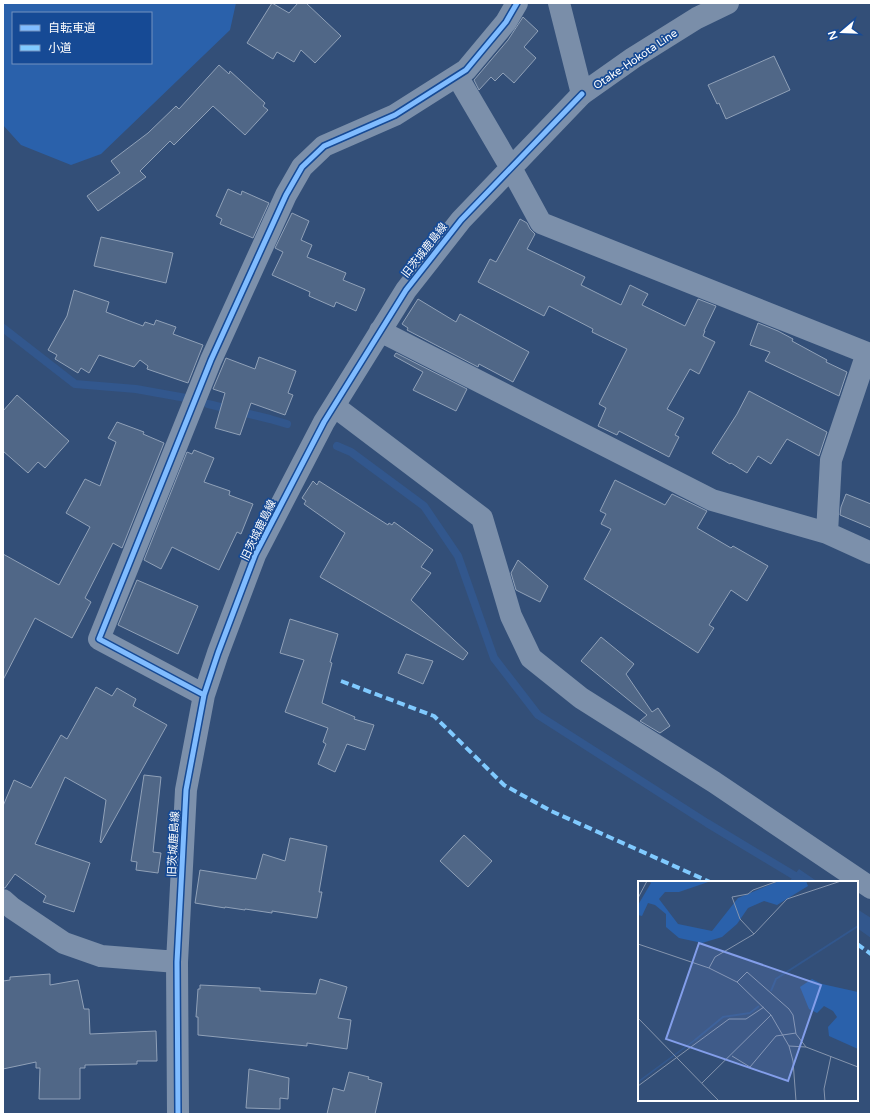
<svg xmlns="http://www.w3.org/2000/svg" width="874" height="1117" font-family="'Varela Round','Noto Sans JP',sans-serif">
  <rect width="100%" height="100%" fill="#334f78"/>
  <path fill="#2a61ab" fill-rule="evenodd" d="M3,3h233l-6,27 -129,124 -30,11 -50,-20 -18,-20zM13,13h138v50h-138z"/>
  <path fill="#32578d" d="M799,869l19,13h-29z
    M857,909l14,9v20l-14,-10z"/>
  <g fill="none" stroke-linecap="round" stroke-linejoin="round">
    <path stroke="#32578d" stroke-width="8" d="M3,328l72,56 61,5 50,9
      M208,404l62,15 17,5
      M337,446l14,6 73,54 34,50 36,102 44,57 169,108 98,59"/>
  </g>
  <path fill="#506787" stroke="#90a1b8" d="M272,3l17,10 9,-10h8l35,33 -26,27 -14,-13 -7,12 -17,-10 -4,7 -26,-16z
    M523,17l15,14 -14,16 12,11 -22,25 -11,-10 -8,8 -4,-4 -12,13 -5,-10 34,-40z
    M774,56l16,34 -64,29 -7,-16 -2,1 -9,-19z
    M219,65l10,9 1,-3 35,32 -2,3 5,4 -23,25 -32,-29 -39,39 -4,-4 -30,30 6,6 -48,34 -11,-15 33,-23 -9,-12 37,-28 28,-27 3,3z
    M228,189l13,6 1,-4 27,12 -16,35 -33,-14 2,-5 -6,-3z
    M292,213l17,8 -8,19 11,5 -5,12 39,16 -3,7 22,9 -9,22 -20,-9 -2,5 -25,-11 1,-4 -38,-17 11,-23 -8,-4z
    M520,219l7,4 3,6 5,5 -8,15 58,28 -4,8 40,20 9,-20 18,9 -6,11 43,21 13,-27 18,7 -12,25h1l-2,5 12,6 -16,32 -9,-5 -23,40 17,9 -9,17 4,2 -10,20 -50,-26 -2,4 -19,-9 8,-18 -7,-4 28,-55 -35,-17 1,-3 -44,-23 -5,10 -66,-34 12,-23 6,3z
    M101,237l72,16 -7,30 -72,-17z
    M74,290l35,12 -3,10 37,14 2,-4 9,3 2,-5 20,7 -3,7 30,11 -15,38 -41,-14 1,-3 -8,-6 -6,7 -35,-12 -10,18 -8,-5 -3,5 -23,-14 2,-4 -9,-5 19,-34z
    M418,299l38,23 4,-8 69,38 -16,30 -34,-18 -1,3 -71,-37 1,-2 -6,-4z
    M758,323l20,8 15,8 -1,2 35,19 -1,2 21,10 -8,24 -74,-35 5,-9 -20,-7z
    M396,353l71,36 -11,22 -43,-21 10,-18 -29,-16z
    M259,357l37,14 -8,22 5,2 -8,20 -34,-12 -11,32 -25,-7 10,-35 -12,-4 13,-31 29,11z
    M749,391l78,41 -8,24 -32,-17 -16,25 -13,-8 -11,17 -16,-10 -1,1 -18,-11 25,-39z
    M17,395l52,46 -24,27 -7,-6 -10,11 -25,-22v-40z
    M117,422l27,10 -1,2 21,9 -42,105 -9,-5 -28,55 6,4 -19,36 -37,-20 -32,62v-126l56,31 31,-58 -24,-14 19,-34 15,7 16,-44 -8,-4z
    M194,450l20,8 -10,24 26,9 -1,4 24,9 -12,30 -4,-2 -18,38 -47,-23 -11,22 -17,-9 43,-108 5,2z
    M615,480l50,25 7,-11 35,17 -10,17 34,20 2,-2 35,20 -21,35 -16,-11 -22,35 5,3 -16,25 -114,-74 27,-50 -10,-5 5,-10 -6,-3z
    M313,481l4,4 2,-4 69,44 1,-2 3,2 2,-3 39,28 -12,17 10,6 -20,27 57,53 -5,7 -143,-83 25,-44 -41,-29 2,-3 -4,-3z
    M846,494l25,10v24l-31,-13 1,-8z
    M518,560l30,26 -8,16 -24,-12 -5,-17z
    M137,580l61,26 -20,48 -60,-29z
    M290,619l48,15 -8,28 2,1 -10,40 33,14 -1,2 20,6 -9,25 -18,-6 -12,28 -17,-8 8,-20 -3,-2 5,-14 -43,-16 19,-52 -24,-7z
    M601,637l33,27 -8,10 26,38 6,-4 12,18 -10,7 -20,-12 7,-6 -66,-54z
    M406,654l27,7 -10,23 -25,-11z
    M96,687l16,9 5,-8 19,11 -3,7 34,19 -66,118 -1,-1 6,-42 -41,-23 -30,67 55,19 -16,49 -31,-10 3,-6 -31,-22 -10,14h-2v-82l11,-26 17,8 30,-53 6,4z
    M144,775l17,2 -8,75 8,1 -3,20 -22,-3 1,-8 -6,-1z
    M464,835l28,26 -24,26 -28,-26z
    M290,838l37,8 -8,46h3l-5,26 -45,-7v2l-27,-4v1l-20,-3v1l-30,-5 5,-33 56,9 7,-25 22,7z
    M50,974v11l28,-5 6,29h5l1,25 66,-3 1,30h-20v3l-52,1v3h-5v31h-41l1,-31h-4v-6l-33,7v-88l7,-1v-3z
    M320,979l27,8 -9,31 13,2 -4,29 -40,-6v3l-109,-11v-18h-2l2,-28h2v-4l60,3v3l56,3z
    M249,1069l40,9 -1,21 -8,-1v11l-34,-1z
    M349,1072l20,5 -1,2 14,4 -7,31h-48l6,-26 11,3z"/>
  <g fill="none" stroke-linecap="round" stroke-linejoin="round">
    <path stroke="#7c90ab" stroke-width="22" d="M457,76l54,92 30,55 326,130 -36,107 -4,73
      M380,331l332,169 115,33 44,20
      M334,406l148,112 29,98 20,42 50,40 133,84 157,106
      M204,695l-105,-56 112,-279 75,-165 16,-28 22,-21 71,-31 71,-45 40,-48 11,-19
      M3,900l9,8 52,35 37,13 76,6
      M178,1114l-1,-152 9,-172 18,-95 14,-42 37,-98 69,-133 82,-132 55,-70 121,-126"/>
    <path stroke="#7a8ea9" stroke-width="22" d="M559,3l23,91 51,-36 64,-40 31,-15"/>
    <path stroke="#80caff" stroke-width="4" stroke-dasharray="8 4" stroke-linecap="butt" d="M341,681l93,35 70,69 47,26 159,71
      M857,944l14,10"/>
    <g stroke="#164a95" stroke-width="8">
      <path id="cycleway" d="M204,695l-105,-56 112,-279 75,-165 16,-28 22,-21 71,-31 71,-45 40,-48 11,-19
        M178,1114l-1,-152 9,-172 18,-95 14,-42 37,-98 69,-133 82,-132 55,-70 121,-126"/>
    </g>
    <use href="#cycleway" stroke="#80bcff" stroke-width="5"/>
  </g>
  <g text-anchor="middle" stroke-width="3.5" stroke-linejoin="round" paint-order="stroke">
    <g font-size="11" fill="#fff" stroke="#164a95">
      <text transform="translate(635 59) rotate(-34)" y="4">Otake-Hokota Line</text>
      <text transform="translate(424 250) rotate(-52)" y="4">旧茨城鹿島線</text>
      <text transform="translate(258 530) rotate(-64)" y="4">旧茨城鹿島線</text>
      <text transform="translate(173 844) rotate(-87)" y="4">旧茨城鹿島線</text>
    </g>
  </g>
  <g transform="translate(638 881)">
    <rect width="220" height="220" fill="#334f78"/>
    <path d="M11,0h62l-32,11h-14l-6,7 19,25 34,7 26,-33 41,-17h27l2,5 -31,19 -13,-4 -16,7 -11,16 -15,13 -20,6 -23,-5 -13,-11v-13l-11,-9 -7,-2 -6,13 -4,-1v-10l13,-22zM174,98l10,5 36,8v57l-29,-13 -1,-9 9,-10 -4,-6 -9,-5 -7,7 -8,-4 -9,-22z" fill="#2a61ab"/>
    <path d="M57,158l1,1 -58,43v-2z" fill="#32578d"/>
    <path fill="none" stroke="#32578d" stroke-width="2" d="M133,110l5,-12 82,-53M57,159l28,-23 27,-4 9,-7"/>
    <path fill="none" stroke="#8595ae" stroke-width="1" d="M0,17l9,-17M116,53l-14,-15 -8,-22 16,-3 5,-4 25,-9M0,63l71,24 28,14 34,33 18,31M71,87l6,-11 39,-23 33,-35 54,-18M99,101l10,-10 42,37 4,6 3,19 10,13M0,137l81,83M94,175l18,11 26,-31 20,-3M64,202l69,-68M0,205l91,-67h17l18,-12M158,220l-3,-40 -4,-15 17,1 52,20M187,220l-1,-12 7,-33"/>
    <path fill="#839eea" fill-opacity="0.15" stroke="#839eea" stroke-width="2" d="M61,62l122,42 -33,96 -122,-42z"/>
    <rect width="220" height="220" fill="none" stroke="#fff" stroke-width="2"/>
  </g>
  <rect width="874" height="1117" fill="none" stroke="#ffffff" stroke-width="8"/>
  <rect x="12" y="12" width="140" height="52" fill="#164a95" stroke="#7392bf"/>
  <rect x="20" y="25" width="20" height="6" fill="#80bcff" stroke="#7392bf"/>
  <text x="48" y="32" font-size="12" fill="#ffffff">自転車道</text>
  <rect x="20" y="45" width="20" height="6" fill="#80caff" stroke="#7392bf"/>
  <text x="48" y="52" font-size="12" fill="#ffffff">小道</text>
  <g transform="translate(842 32) rotate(251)" stroke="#164a95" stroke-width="3" paint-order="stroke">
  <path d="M0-3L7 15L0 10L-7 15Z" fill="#ffffff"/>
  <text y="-6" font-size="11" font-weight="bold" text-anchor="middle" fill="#ffffff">N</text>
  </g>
</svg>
